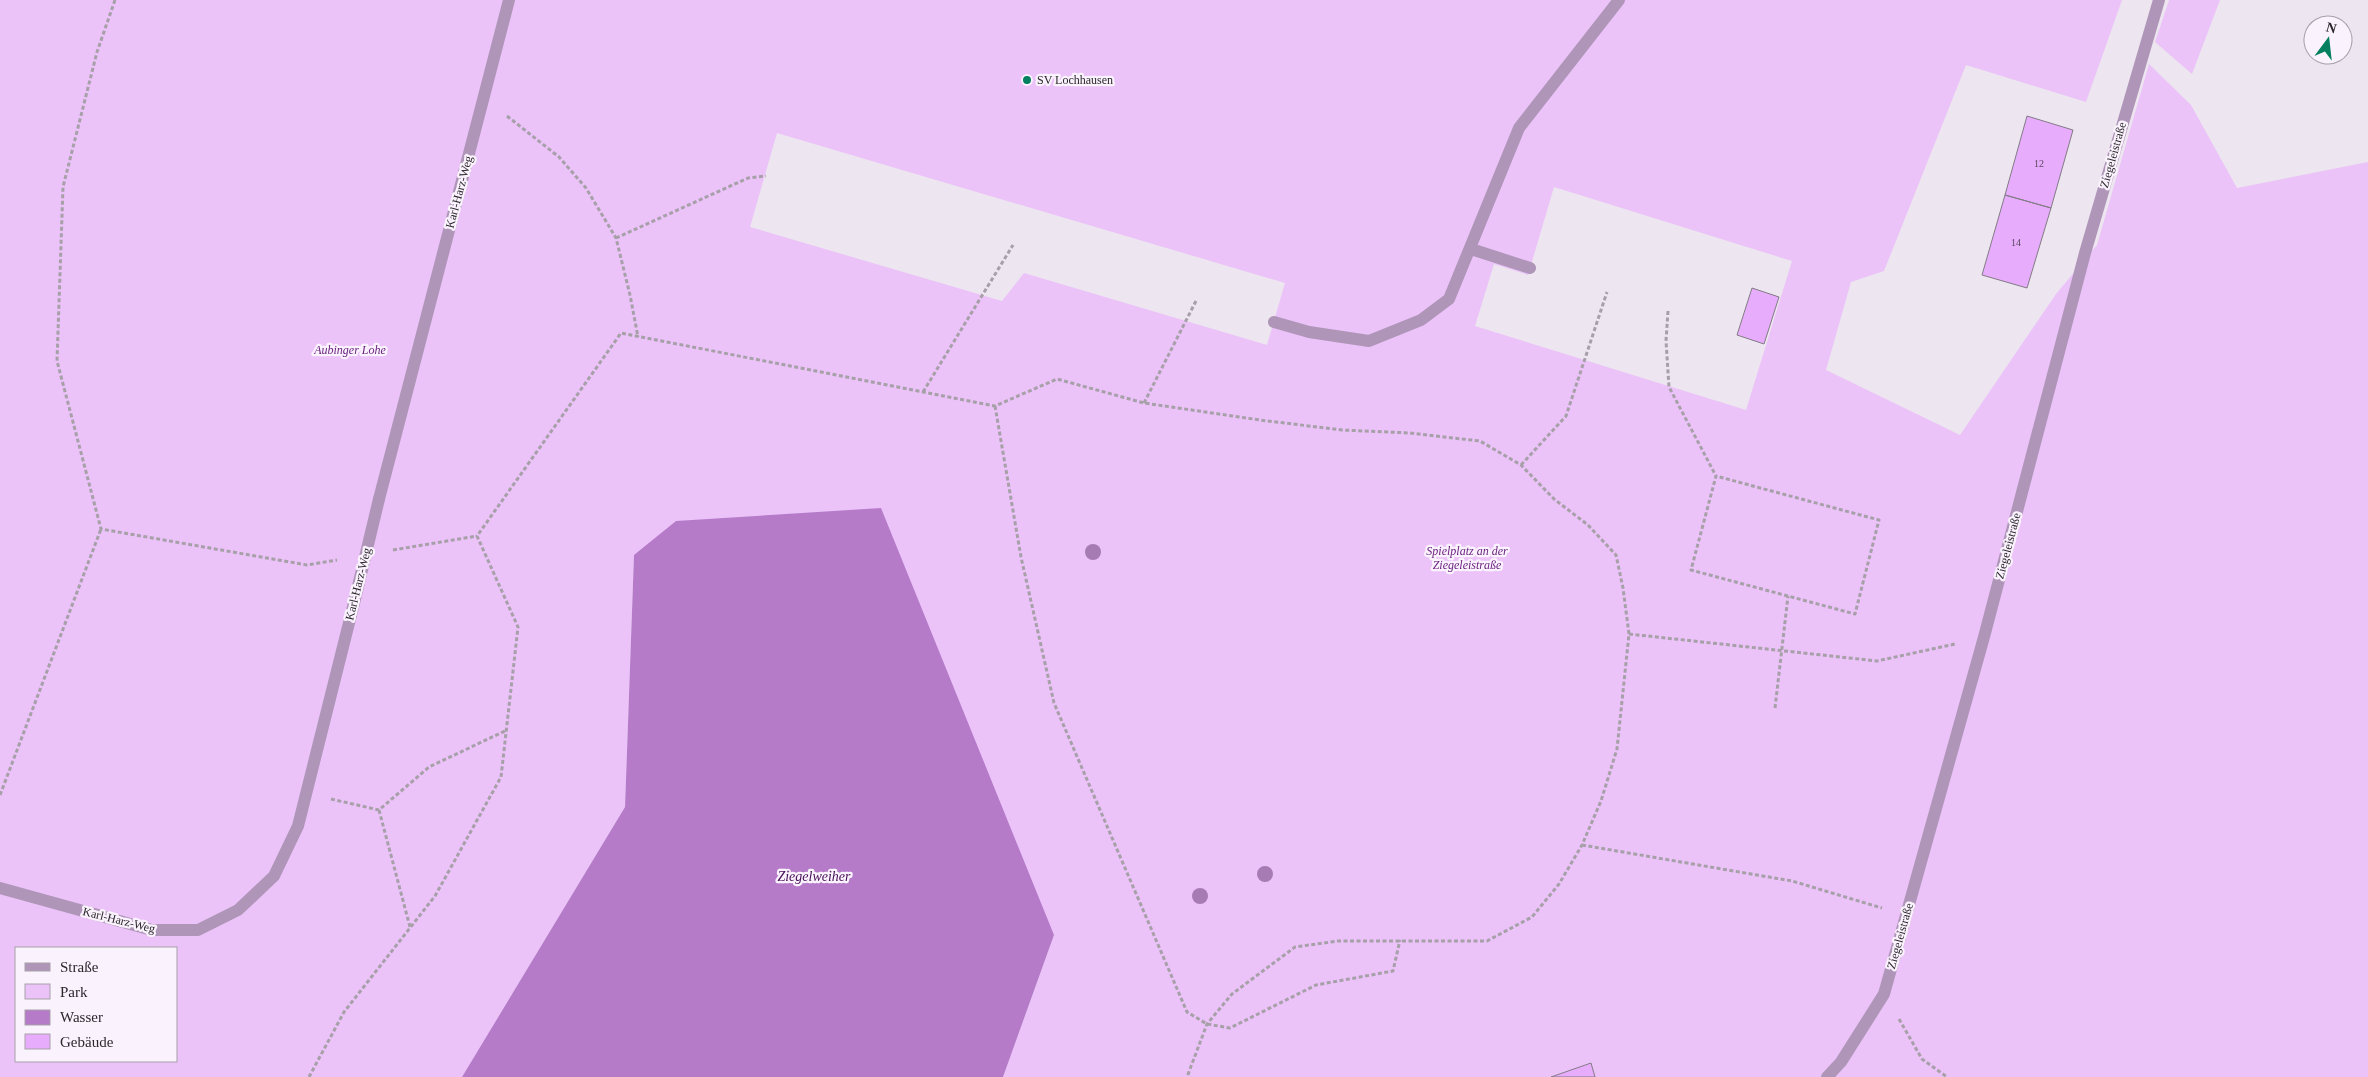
<svg xmlns="http://www.w3.org/2000/svg" width="2368" height="1077" font-family="'Times New Roman',serif">
  <rect width="100%" height="100%" fill="#ede5ef"/>
  <path fill="#ebc3f9" fill-rule="evenodd" d="M0,0h2122l-36,102 -120,-37 -82,206 -33,11 -25,88 134,65 96,-141 41,-49 52,-181 42,41 46,83 131,-26v915h-1365l51,-142 -420,-380 -9,252 -163,270h-462zM777,133l508,150 -18,62 -243,-72 -22,28 -252,-74zM1554,187l238,74 -46,149 -271,-84 19,-62 34,11zM16,948h160v113h-160z
    M2169,0h51l-28,74 -37,-32z"/>
  <path fill="#b57bc9" d="M881,508l173,427 -51,142h-541l163,-270 9,-252 42,-34z"/>
  <path fill="#e8acfd" stroke="#827b85" d="M2027,116l46,14 -22,78 -46,-13z
    M2005,195l46,13 -24,80 -45,-13z
    M1752,288l27,9 -15,47 -27,-9z
    M1591,1063l4,14h-44z"/>
  <g fill="none" stroke-linecap="round" stroke-linejoin="round">
    <path stroke="#a7a0a8" stroke-width="3" stroke-dasharray="4 2.5" stroke-linecap="butt" d="M115,0l-18,52 -34,135 -6,174 44,168 206,36 30,-5
      M507,116l52,41 27,31 30,50 14,57 8,42
      M616,238l132,-60 18,-2
      M1668,311l-2,30 3,46 47,89 -25,94 164,44 24,-94 -163,-44
      M923,392l90,-147
      M1144,403l53,-104
      M995,406l26,151 33,146 133,309 20,12 23,4 86,-43 77,-14 7,-31
      M1521,465l45,-49 41,-124
      M393,550l84,-14
      M1629,634l248,27 78,-17
      M1775,708l13,-112
      M0,795l101,-266
      M331,799l48,11 50,-43 78,-37
      M379,810l31,117
      M1582,845l210,36 90,27
      M1899,1019l23,40 25,18
      M309,1077l35,-65 91,-116 66,-119 17,-150 -41,-91 144,-203 374,73 62,-27 87,24 116,17 82,10 68,3 70,8 41,24 33,34 34,26 28,30 7,33 6,46 -12,115 -16,52 -19,44 -23,39 -27,33 -45,24h-149l-43,6 -63,47 -25,30 -20,53"/>
    <path stroke="#af95b8" stroke-width="12" d="M1471,249l59,19
      M1274,322l35,10 60,9 52,-21 28,-21 70,-171 100,-128
      M379,499l130,-499
      M0,888l152,42h46l40,-20 36,-34 24,-50 57,-227"/>
    <path stroke="#af95b8" stroke-width="12" d="M1827,1077l14,-15 43,-68 100,-357 101,-384 74,-253"/>
    <path stroke="#af95b8" stroke-width="12" d="M355,599l24,-100"/>
  </g>
  <g fill="#a67ab2">
    <circle cx="1093" cy="552" r="8"/>
    <circle cx="1265" cy="874" r="8"/>
    <circle cx="1200" cy="896" r="8"/>
  </g>
  <circle fill="#027f5f" stroke="#faf2fd" stroke-width="2" cx="1027" cy="80" r="5"/>
  <g text-anchor="middle" stroke-width="4.5" stroke-linejoin="round" paint-order="stroke">
    <g font-size="10" fill="#5a4960">
      <text x="2039" y="167">12</text>
      <text x="2016" y="246">14</text>
    </g>
    <g font-size="12" fill="#2b282c" stroke="#faf2fd" text-anchor="start">
      <text x="1037" y="84">SV Lochhausen</text>
    </g>
    <g font-size="12" fill="#2b282c" stroke="#faf2fd">
      <text transform="translate(2113 155) rotate(-74)" y="4">Ziegeleistraße</text>
      <text transform="translate(459 192) rotate(-75)" y="4">Karl-Harz-Weg</text>
      <text transform="translate(2008 546) rotate(-75)" y="4">Ziegeleistraße</text>
      <text transform="translate(358 584) rotate(-76)" y="4">Karl-Harz-Weg</text>
      <text transform="translate(119 920) rotate(14)" y="4">Karl-Harz-Weg</text>
      <text transform="translate(1900 936) rotate(-74)" y="4">Ziegeleistraße</text>
    </g>
    <g font-size="12" font-style="italic" fill="#6b2380" stroke="#faf2fd">
      <text x="350" y="354">Aubinger Lohe</text>
      <text x="1467" y="555">Spielplatz an der<tspan x="1467" dy="14">Ziegeleistraße</tspan></text>
    </g>
    <g font-size="14" font-style="italic" fill="#470f57" stroke="#faf2fd">
      <text x="814" y="881">Ziegelweiher</text>
    </g>
  </g>
  <rect x="15" y="947" width="162" height="115" fill="#faf2fd" stroke="#a7a1a9"/>
  <rect x="25" y="963" width="25" height="8" fill="#af95b8" stroke="#a7a1a9"/>
  <text x="60" y="972" font-size="15" fill="#2b282c">Straße</text>
  <rect x="25" y="984" width="25" height="15" fill="#ebc3f9" stroke="#a7a1a9"/>
  <text x="60" y="997" font-size="15" fill="#2b282c">Park</text>
  <rect x="25" y="1010" width="25" height="15" fill="#b57bc9" stroke="#a7a1a9"/>
  <text x="60" y="1022" font-size="15" fill="#2b282c">Wasser</text>
  <rect x="25" y="1034" width="25" height="15" fill="#e8acfd" stroke="#a7a1a9"/>
  <text x="60" y="1047" font-size="15" fill="#2b282c">Gebäude</text>
  <g transform="translate(2328 40) rotate(15)"><circle r="24" fill="#faf2fd" stroke="#a7a1a9"/>
  <path d="M0-4L9 19L0 12L-9 19Z" fill="#027f5f"/>
  <text y="-8" font-size="14" font-weight="bold" text-anchor="middle" fill="#2b282c">N</text>
  </g>
</svg>
